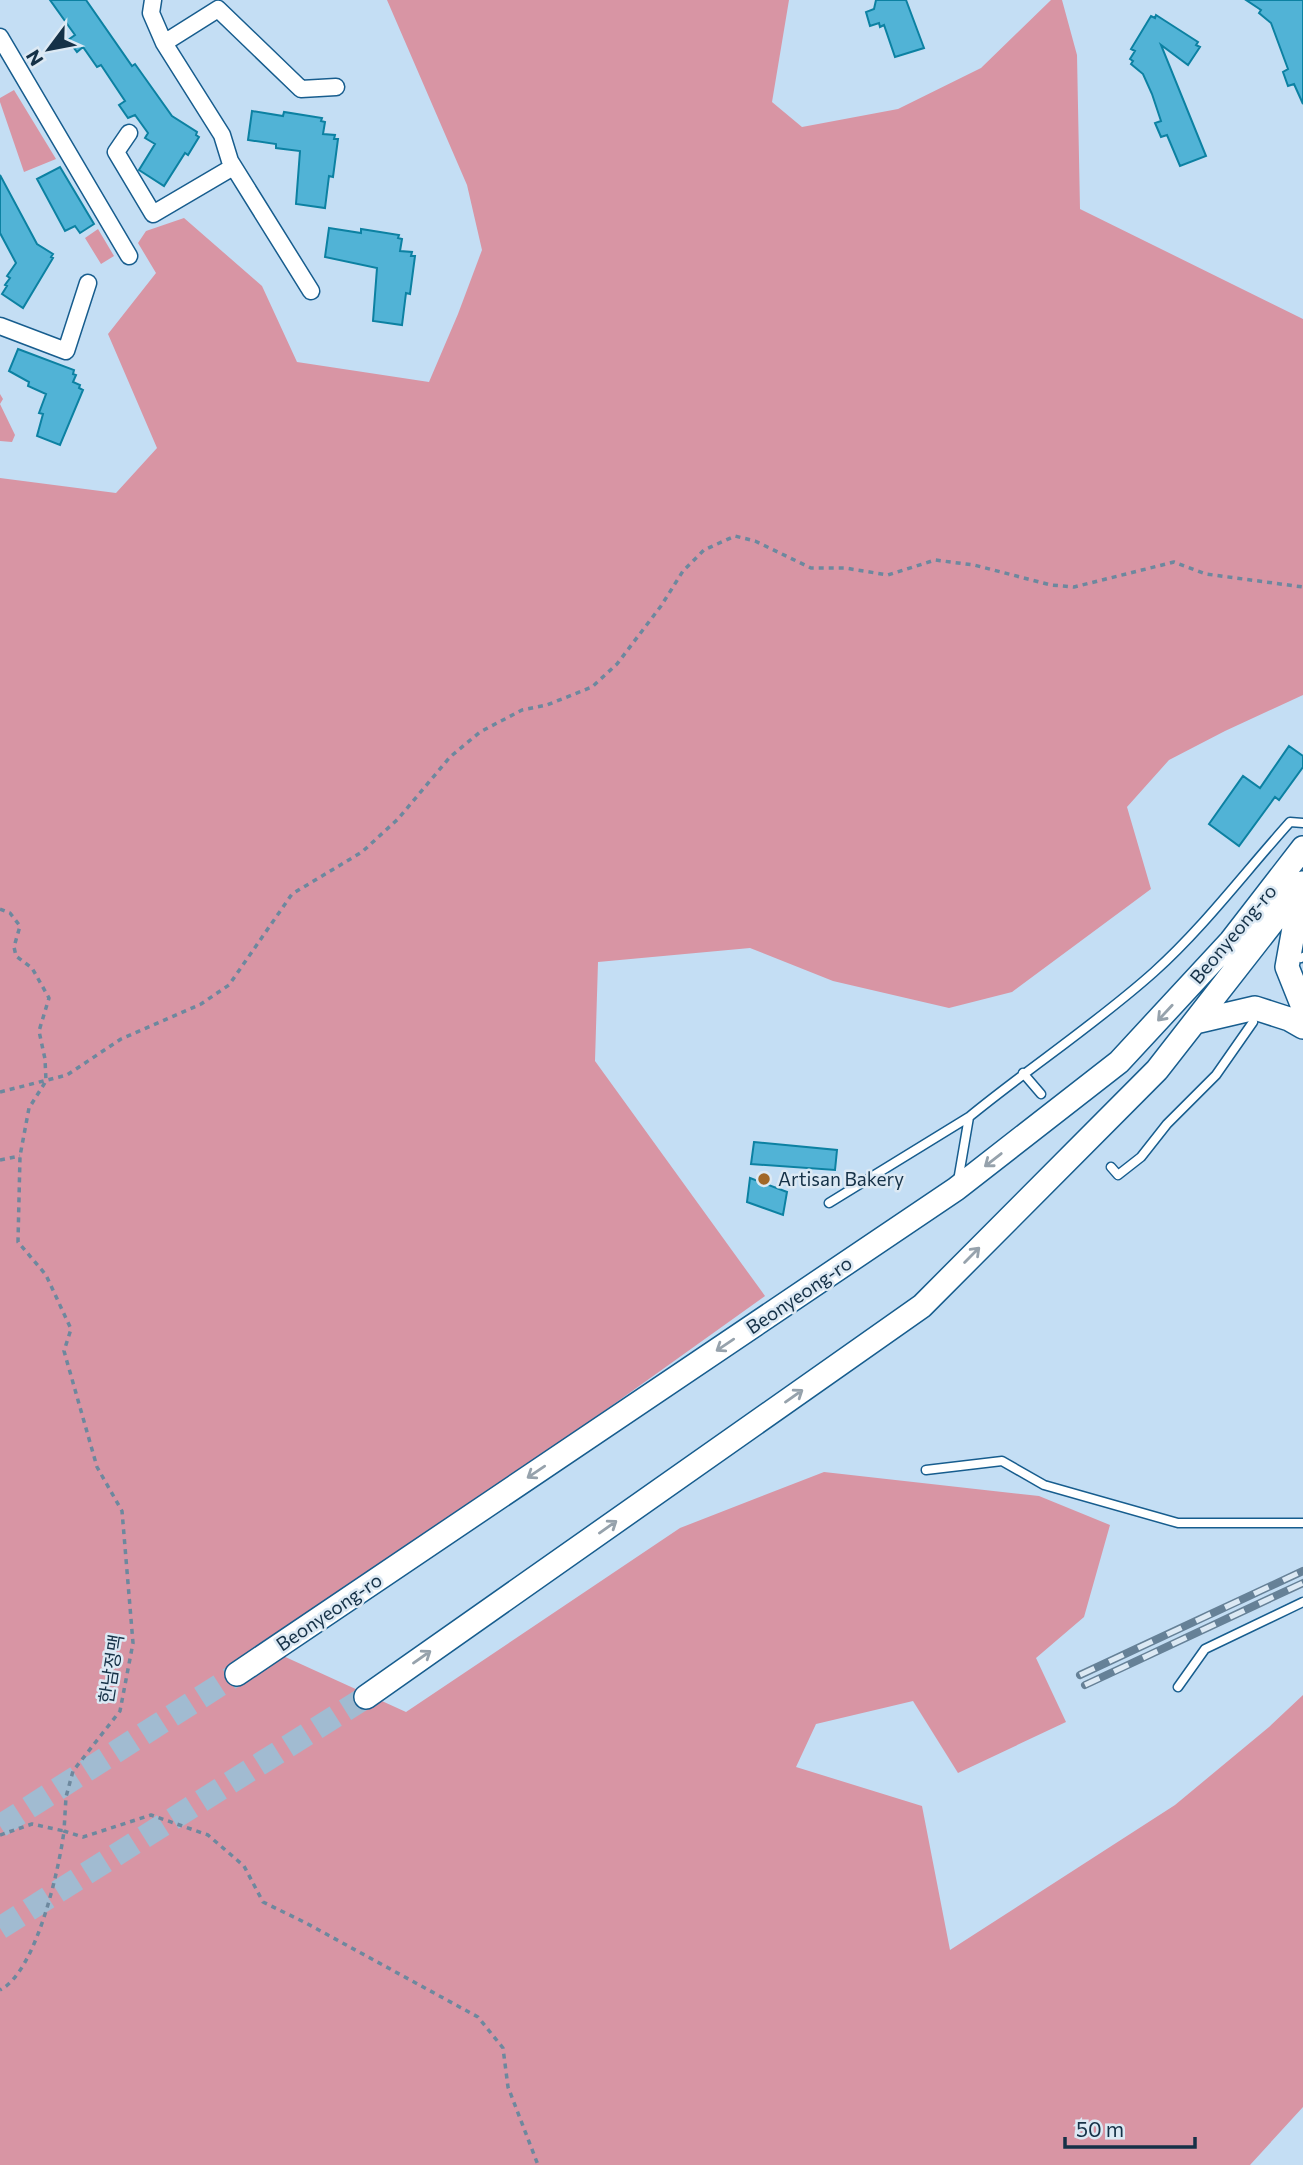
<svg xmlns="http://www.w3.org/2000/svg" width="1303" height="2165" font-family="Commissioner,'Noto Sans KR',sans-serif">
  <rect width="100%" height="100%" fill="#c4def4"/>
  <path fill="#d895a4" d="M387,0h402l-17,102 30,25 96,-18 83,-41 70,-68h11l15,55 3,154 223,110v376l-78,36 -56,29 -42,47 24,82 -139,103 -63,16 -116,-27 -83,-33 -152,14 -3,99 170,235 -495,354 136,62 274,-184 144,-56 215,24 71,29 -26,92 -48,41 30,64 -108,51 -45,-72 -97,23 -20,43 126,39 28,144 225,-145 94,-78 34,-32v412l-53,58h-1250v-1687l116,15 41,-45 -49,-114 48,-61 -18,-30 8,-12 38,-13 78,68 35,76 132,20 29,-68 24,-64 -15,-65z
    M14,90l42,69 -32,13 -24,-70v-4z
    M98,229l16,27 -13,8 -16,-26z
    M0,394l3,5 -3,5 15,31 -3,7 -12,-1z"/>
  <path fill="#51b3d6" stroke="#0c81a2" stroke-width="2" d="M50,0h36l46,66 3,-2 37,52 25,16 -1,3 3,2 -11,18 -3,-2 -21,33 -25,-16 16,-26 -10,-6 3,-5 -13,-18 -7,3 -9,-13 6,-4 -24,-36 -4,2 -14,-20 -6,5 -9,-12 7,-5z
    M876,0h30l18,48 -29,9 -11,-32 -4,2 -1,-4 -9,3 -4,-14 8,-3z
    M1246,0h57v104l-9,-20 -6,2 -5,-14 5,-3 -17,-46 -12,-10 2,-3z
    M1156,15l42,27 -2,3 4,2 -12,18 -27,-20 45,111 -26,10 -13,-31 -6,2 -6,-14 6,-2 -9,-27 -9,-20 -12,-10 2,-3 -3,-2 5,-8 -4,-2 20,-33 4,2z
    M252,111l31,5 1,-4 38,6 -1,3 4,1 -2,12 12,1 -1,4h4l-5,38 -4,-1 -4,32 -29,-4 4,-53 -24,-3v-4l-28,-4z
    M60,167l34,57 -14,9 -5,-7 -10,5 -28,-52z
    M0,175l37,69 16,10 -2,3 2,1 -30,50 -21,-14 5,-8 -2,-1 5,-7 -3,-2 9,-13 -16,-30z
    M329,228l32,5v-4l38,6 -1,3 4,1 -2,12 12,1 -1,4h4l-5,38 -4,-1 -4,32 -29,-4 4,-53 -52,-11z
    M18,349l56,21 -1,4 3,1 -3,7 7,3 -1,3 4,2 -23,55 -23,-9 6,-22 -4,-1 7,-19 -18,-8 1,-4 -20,-11z
    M1289,746l14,10v11l-24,33 -4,-3 -36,49 -30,-22 34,-48 17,12z
    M754,1142l83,8 -2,20 -84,-6z
    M750,1178l37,14 -4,23 -36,-13z"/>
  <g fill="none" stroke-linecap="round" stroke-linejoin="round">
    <path stroke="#a1bbd1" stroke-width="23" stroke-dasharray="23 11" stroke-linecap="butt" d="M0,1826l237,-152
      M0,1928l366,-231"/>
    <g stroke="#175d8e" stroke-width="11">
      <path id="lane" d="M1301,958l2,-1
        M1023,1073l18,21
        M1111,1167l7,8 23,-18 26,-33 49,-49 37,-53
        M958,1181l11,-64c61,-50 127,-93 185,-145 50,-45 91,-100 136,-150l13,1
        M829,1203l140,-86
        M926,1470l76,-9 42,24 134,38h125
        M1178,1687l27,-38 98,-47"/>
    </g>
    <g stroke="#175d8e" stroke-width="19">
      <path id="street" d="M153,0l-2,13 13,30 58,92 8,26 81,130
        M0,37l129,219
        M164,43l54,-34 83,80 35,-2
        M129,133l-13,19 37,62 80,-47
        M0,326l66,25 22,-68"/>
    </g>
    <g stroke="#175d8e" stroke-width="26">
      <path id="secondary" d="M1303,895l-7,22 -9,50 16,40
        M1195,1022l60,-14 34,11 14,8
        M237,1674l719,-485 163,-127 112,-121 72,-93
        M366,1697l556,-391 235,-236 146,-187"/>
    </g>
    <path stroke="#6d889e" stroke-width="3.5" stroke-dasharray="5 5" stroke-linecap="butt" d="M0,909l10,4 10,13 -6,21 2,9 16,12 17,30 -10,33 6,28 1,22 -17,27 -9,48 -2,86 28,33 25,54 -7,22 33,116 25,44 11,132 -13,68 -47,60 -7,26 -2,34 19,6 68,-22 57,20 36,31 19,36 43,21 172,94 25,31 5,39 30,78
      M0,1092l67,-17 54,-36 80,-35 28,-19 63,-91 70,-42 36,-33 52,-62 30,-25 42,-22 25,-5 45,-18 25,-23 44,-58 22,-35 21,-21 31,-14 20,5 56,27h34l43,7 47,-15 39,5 77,20 23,2 100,-25 32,12 97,13
      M0,1160l20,-4
      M0,1835l32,-11 32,7c-5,39 -28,141 -64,159"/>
    <use href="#lane" stroke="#fff" stroke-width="8"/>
    <use href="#street" stroke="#fff" stroke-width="16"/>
    <use href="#secondary" stroke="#fff" stroke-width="23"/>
    <g stroke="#668197" stroke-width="8">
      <path id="rail" d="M1080,1675l223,-104
        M1085,1685l218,-102"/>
    </g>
    <use href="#rail" stroke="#dce9f4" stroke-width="5" stroke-dasharray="16" stroke-linecap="butt"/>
  </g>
  <defs><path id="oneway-shaft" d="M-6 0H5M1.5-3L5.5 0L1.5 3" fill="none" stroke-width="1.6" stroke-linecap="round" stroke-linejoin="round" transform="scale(1.75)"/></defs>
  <g stroke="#96a2ac">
    <use href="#oneway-shaft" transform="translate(1165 1013) rotate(133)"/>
    <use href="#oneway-shaft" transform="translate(993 1160) rotate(142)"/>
    <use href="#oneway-shaft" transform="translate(972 1255) rotate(-45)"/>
    <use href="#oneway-shaft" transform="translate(725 1345) rotate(146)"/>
    <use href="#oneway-shaft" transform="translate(794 1396) rotate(-35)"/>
    <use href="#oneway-shaft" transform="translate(536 1472) rotate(146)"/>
    <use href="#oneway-shaft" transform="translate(608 1527) rotate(-35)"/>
    <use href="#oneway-shaft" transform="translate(422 1657) rotate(-35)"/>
  </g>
  <circle fill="#a26828" stroke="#dce9f4" stroke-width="2.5" cx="764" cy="1179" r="7"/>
  <g text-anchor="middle" stroke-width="5" stroke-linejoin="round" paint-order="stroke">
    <g font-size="19" fill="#153147" stroke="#dce9f4">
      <text transform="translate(1233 934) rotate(-50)" y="7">Beonyeong-ro</text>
      <text transform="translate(799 1295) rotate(-34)" y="7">Beonyeong-ro</text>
      <text transform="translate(329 1612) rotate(-34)" y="7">Beonyeong-ro</text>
      <text transform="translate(111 1669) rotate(-81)" y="7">한남정맥</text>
    </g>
    <g font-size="19" fill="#153147" stroke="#dce9f4" text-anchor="start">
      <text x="778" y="1186">Artisan Bakery</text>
    </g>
  </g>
  <g transform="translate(49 49) rotate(238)" stroke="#dce9f4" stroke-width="5" paint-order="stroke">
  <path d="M0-5L12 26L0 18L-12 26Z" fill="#153147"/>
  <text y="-10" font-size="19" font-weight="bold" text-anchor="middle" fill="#153147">N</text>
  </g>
  <path d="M1065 2137v10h130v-10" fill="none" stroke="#153147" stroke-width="3.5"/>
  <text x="1076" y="2137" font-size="21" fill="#153147" stroke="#dce9f4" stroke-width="5" paint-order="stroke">50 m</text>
</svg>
